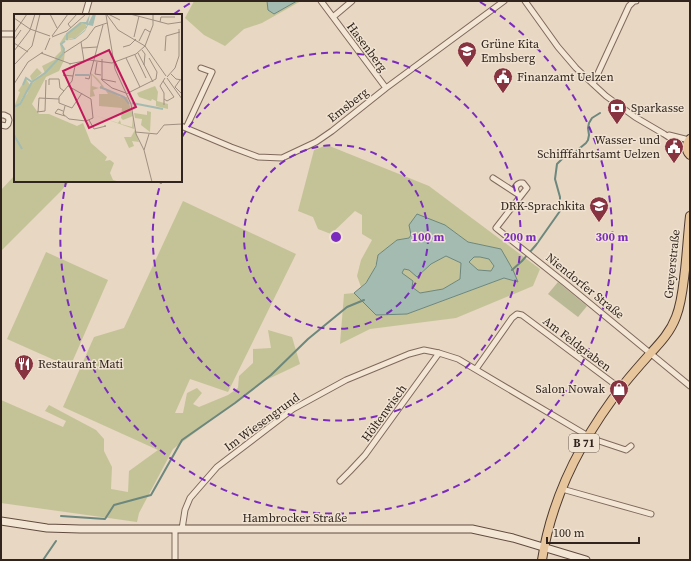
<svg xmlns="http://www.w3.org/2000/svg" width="691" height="561" font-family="'Source Serif 4',serif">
  <rect width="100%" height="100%" fill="#e8d7c2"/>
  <path fill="#c4c398" d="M194,1h73l1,9 6,4 23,-13h4l-39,22 -18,6 -19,17 -21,-11 -19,-17z
    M327,145l102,41 40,30 71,53 -7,17 -77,32 -86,11 -30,15 4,-50 10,-1 22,22 31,-1 97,-36 13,4 -16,-33 -33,-7 -23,-17 -34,10 -2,3 -12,2 -19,15c-2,12 -7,24 -17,32l-4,-11 4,-16 11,-20 -10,-6v-19l-7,-4 -24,23 -13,-5 -5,-12 -15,-6 16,-61z
    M15,175v6h55l-10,11 -59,59v-61z
    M183,201l113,53 -68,138 -38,-13 -15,34h8l4,-20 10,-5 5,5 -9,11 6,3 29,-12 10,-7 1,-12 14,-13v-14l18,-1 -3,-18 24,7 8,27 -36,17 -91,68 -34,64 -2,9 -136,-19v-103l62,27 3,-6 -21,-10 4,-6 47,25 8,9v12l8,16 -1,22 17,3 1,-21 29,-21 -95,-43 31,-70 30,-9z
    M46,252l62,28 -38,87 -63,-28z
    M446,256l15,7 -1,16 -17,10 -23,4 -8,-6 -10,-14 2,-4 5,1 9,7 13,-13z
    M473,257h7l9,2 5,7 -3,5 -13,-1 -9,-8z"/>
  <path fill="#bab996" d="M558,282l29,24 -9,11 -30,-23z"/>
  <path fill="#a4bbb1" stroke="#6c877d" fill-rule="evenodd" d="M267,1h30l-23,13 -6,-4z
    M417,214l28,11 23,17 33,7 12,21 5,12 -14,-4 -97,36 -31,1 -22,-22 12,-10 10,-17 2,-11 19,-15 12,-2 2,-3 -2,-10zM446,256l15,7 -1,16 -17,10 -23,4 -8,-6 1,-6 -11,-8 2,-4 5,1 8,7 14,-13zM474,257h6l9,2 5,7 -3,5 -13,-1 -9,-8z"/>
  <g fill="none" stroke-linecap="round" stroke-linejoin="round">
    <path stroke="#6c877d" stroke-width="2" d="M512,270l10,-9 14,-16 24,-34v-14l-5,-18 2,-15 7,-7 10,-4 12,-10 2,-3 1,-5 -1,-7 1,-5 3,-5 8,-5
      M61,516l44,3 9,-14 37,-10 31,-55 53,-37 36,-28 37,-36 39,-32 17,-7
      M43,560l13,-19"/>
    <g stroke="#7f695c" stroke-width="7">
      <path id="street" d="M321,1l65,87
        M525,1l33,46 18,21 17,16 13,12 29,21 29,17 23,15
        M85,15l4,-14
        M333,17l19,-16
        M1,34h14
        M593,84l36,-78 5,-5h2
        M1,115h3l4,2 1,3 -1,4 -2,2 -5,-1
        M181,126l50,21 27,10 24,1 34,-16 16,-11 54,-43 118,-87
        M186,128l26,-56 -11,-4
        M669,135l20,5
        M493,178l23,15
        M520,197l7,-9 -4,-5h-3c-7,3 -5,9 0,14l-24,31 69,55 125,103
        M476,369l36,-51 5,-4 5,1 99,74
        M340,481l10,-10 15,-16 74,-102
        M562,489l89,25
        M182,529l3,-19 5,-12 27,-31 76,-58 53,-29 63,-26 15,-4 15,3 19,6 130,77 8,4 30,10 5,-4
        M175,560v-31"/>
    </g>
    <g stroke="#614b3f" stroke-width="9">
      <path id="secondary" d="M1,521l46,7 33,1h392l41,9 73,22"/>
    </g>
    <g stroke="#4d392f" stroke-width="10">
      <path id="primary" d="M690,139c-4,5 -5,11 0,16
        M542,560c10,-65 42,-125 82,-176 8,-10 16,-19 24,-28 11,-12 22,-23 28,-39 6,-15 7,-31 9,-47 2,-18 3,-36 5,-54"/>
    </g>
    <use href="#street" stroke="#f4e6d4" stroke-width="5"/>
    <use href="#secondary" stroke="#f4e6d4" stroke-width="7"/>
    <use href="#primary" stroke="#e7c69e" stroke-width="8"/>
  </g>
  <g fill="none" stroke="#7b2cbf" stroke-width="2" stroke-dasharray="7 5">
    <circle cx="336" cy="237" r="92"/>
    <path d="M182 137A184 184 0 1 1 161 182"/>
    <path d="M174 14A276 276 0 0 1 192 2M480 2A276 276 0 1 1 66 182"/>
  </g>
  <defs>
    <g id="school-pin" transform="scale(1)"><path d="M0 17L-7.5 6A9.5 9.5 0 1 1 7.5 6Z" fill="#873340" stroke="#f0e3d1"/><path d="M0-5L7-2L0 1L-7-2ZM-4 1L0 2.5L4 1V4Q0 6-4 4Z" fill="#fff"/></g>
    <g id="civic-pin" transform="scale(1)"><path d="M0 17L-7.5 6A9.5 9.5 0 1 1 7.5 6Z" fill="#873340" stroke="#f0e3d1"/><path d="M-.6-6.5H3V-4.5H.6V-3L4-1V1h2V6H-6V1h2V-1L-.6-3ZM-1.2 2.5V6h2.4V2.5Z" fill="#fff"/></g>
    <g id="bank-pin" transform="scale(1)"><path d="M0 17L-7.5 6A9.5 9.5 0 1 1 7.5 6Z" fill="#873340" stroke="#f0e3d1"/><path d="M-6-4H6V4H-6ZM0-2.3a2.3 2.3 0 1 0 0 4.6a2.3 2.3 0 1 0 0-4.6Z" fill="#fff"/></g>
    <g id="restaurant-pin" transform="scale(1)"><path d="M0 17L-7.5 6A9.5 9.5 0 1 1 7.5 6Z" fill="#873340" stroke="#f0e3d1"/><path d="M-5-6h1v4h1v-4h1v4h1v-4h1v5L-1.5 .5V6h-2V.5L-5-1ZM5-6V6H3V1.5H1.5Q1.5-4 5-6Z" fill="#fff"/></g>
    <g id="shop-pin" transform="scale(1)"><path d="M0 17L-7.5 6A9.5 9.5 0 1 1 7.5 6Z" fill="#873340" stroke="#f0e3d1"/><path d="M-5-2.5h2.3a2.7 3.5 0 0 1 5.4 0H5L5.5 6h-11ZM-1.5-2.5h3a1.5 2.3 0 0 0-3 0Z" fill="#fff"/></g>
  </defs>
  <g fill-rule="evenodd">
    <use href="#school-pin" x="467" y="51"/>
    <use href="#civic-pin" x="503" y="77"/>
    <use href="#bank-pin" x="617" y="108"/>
    <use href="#civic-pin" x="674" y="147"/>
    <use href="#school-pin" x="599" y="206"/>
    <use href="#restaurant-pin" x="24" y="364"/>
    <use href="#shop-pin" x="619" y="389"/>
  </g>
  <g text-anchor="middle" stroke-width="3" stroke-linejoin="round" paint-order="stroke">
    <rect fill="#f0e3d1" stroke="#6a5d54" stroke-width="1" x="569" y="434" width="30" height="18" rx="3"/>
    <g font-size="11" font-weight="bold" fill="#31241e">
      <text x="584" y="447">B 71</text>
    </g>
    <g font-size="12" fill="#31241e" stroke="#f0e3d1" text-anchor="start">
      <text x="481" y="48">Grüne Kita<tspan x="481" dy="14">Embsberg</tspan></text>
      <text x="517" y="81">Finanzamt Uelzen</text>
      <text x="631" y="112">Sparkasse</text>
      <text x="660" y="144" text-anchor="end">Wasser- und<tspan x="660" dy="14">Schifffahrtsamt Uelzen</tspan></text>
      <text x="585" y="210" text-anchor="end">DRK-Sprachkita</text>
      <text x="38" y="368">Restaurant Mati</text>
      <text x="605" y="393" text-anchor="end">Salon Nowak</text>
    </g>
    <g font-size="12" fill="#31241e" stroke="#f0e3d1">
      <text transform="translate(367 47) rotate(53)" y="4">Hasenberg</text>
      <text transform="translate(348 105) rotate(-38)" y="4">Emsberg</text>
      <text transform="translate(672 264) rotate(-84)" y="4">Greyerstraße</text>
      <text transform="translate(585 286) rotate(39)" y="4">Niendorfer Straße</text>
      <text transform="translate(577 344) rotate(37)" y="4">Am Feldgraben</text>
      <text transform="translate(384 413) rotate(-54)" y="4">Höltenwisch</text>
      <text transform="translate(262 422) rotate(-36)" y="4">Im Wiesengrund</text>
      <text x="295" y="522">Hambrocker Straße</text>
    </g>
  </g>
  <g transform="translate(14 14)">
    <rect width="168" height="168" fill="#e8d7c2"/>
    <path d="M66,8h4l3,5 -12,11 -8,1 -6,4 4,8 -1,9 -5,11 -13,6 -14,27 7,10h10l28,12 6,-3 8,20 16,14 -2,4 5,-1 4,3 -4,10 3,7 7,2h-106v-46l5,5 -5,-6v-27l6,-4 2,-5 5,-5 2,-5 -7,9 -3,6 -5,3 6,-15 -2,-1 8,-12 4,6 15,-12 -3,-7 14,-7 -1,-2 6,-6 -1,-8 5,-8zM23,54l5,5 -10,8 -2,-5zM77,59l7,6 6,8 -4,2 1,-4 -9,-10v11l7,2 -6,2 2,6 -5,1zM141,72l3,6 -1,9 11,3v5l-12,-3v-5l-4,-2 -1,2 -12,-4 -2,-4zM94,76l12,7h7l6,19 -10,4 -2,-2 1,-10 -23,-2v-12h9l-2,-3zM133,97l4,1 -1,20 -9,-7 1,-6 -7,-1 -1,-5 13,2zM80,101l24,8 2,-3 1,4 11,3 1,-10 1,12zM121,116l4,12 -7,-1 2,5 -5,2 -5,-11h7z" fill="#c4c398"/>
    <path d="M76,0l-2,10 5,-10h3l-3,12 -5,-1 -3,6 -10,8 -12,2 12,-3 10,-8 2,-5 -7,-3h6z" fill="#a4bbb1"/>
    <path fill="none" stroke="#a4bbb1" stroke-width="2" d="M53,26v-6l14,-11M61,61h14M9,71l3,-7 6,4M86,73l24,10 5,7M118,89l31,6M0,93l6,-3 12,-22 13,-9 18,-19 1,-5 -3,-5 4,-3M0,121l8,14"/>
    <path fill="none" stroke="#9f8f80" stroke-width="1" d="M36,0l7,14M94,0l12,6M116,0l23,6M92,1l9,54 16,35 5,30 8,16 8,32M93,1l11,15 27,16M0,4l16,11 20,7M139,6l15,4 14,-2M146,8l1,-5h14M57,14l-3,-4 9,-10M0,19l13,-19M38,22l16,-22M152,22l14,-4M38,23l15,-6 19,-17M120,23l5,-21M0,26l7,-10M125,27l6,-12 5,3M67,28l3,19M0,29l14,9M131,32l21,30M109,33l7,-2 6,-6M68,34l15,-1M31,36l5,-12M128,36l3,4 -1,11M0,37l16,-21 5,-16M151,37l1,-15M27,39l30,11M50,39l23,-15 8,-11 12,-4M124,39l15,29M121,41l11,23M112,44l14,29M88,45v21l10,8 14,5M83,48l-2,12 6,1M1,50l17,-18 8,-32M55,50l20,-4 23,3 24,-9 9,-8 8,-21v-11M61,52l-3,15 -13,16v6l13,5 10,-15M157,60l5,5 6,1M51,62l-2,-1 10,1M153,63l8,-9 4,-12v-27M71,64l4,1 14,-54M153,64l15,21M87,65l15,3M166,66l-5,7 7,7M149,67l11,16 -7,4 -3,-2M0,70l14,-22 15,-10M35,71v-6h10l1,9 4,3M112,80l30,-15 1,-7 -8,-14M150,91v-12l-4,-7 5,-8M51,92l-2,8 6,5 17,2 7,-3 -2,-19 -23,-13M49,97l-5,-2 -3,4 10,3M23,98l8,-1 1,-31M24,98l1,-14 20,1M75,106l5,9 12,-3h-2M121,118l22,2 7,-9 18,-1M130,136l5,-16"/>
    <path fill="#c2185b" fill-opacity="0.15" stroke="#c2185b" stroke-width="2" d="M95,36l27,57 -47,21 -26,-57z"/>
    <rect width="168" height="168" fill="none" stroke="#31241e" stroke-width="2"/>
  </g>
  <circle cx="336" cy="237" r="6" fill="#7b2cbf" stroke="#f0e3d1" stroke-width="2"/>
  <g font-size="12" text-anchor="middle" font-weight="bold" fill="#7b2cbf" stroke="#f0e3d1" stroke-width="3" stroke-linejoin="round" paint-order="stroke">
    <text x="428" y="241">100 m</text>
    <text x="520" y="241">200 m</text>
    <text x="612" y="241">300 m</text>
  </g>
  <rect width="691" height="561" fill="none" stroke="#31241e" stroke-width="4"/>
  <path d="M547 537v6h92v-6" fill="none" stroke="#31241e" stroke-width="2"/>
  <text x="553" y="537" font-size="12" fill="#31241e" stroke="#f0e3d1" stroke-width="3" paint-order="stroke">100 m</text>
</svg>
